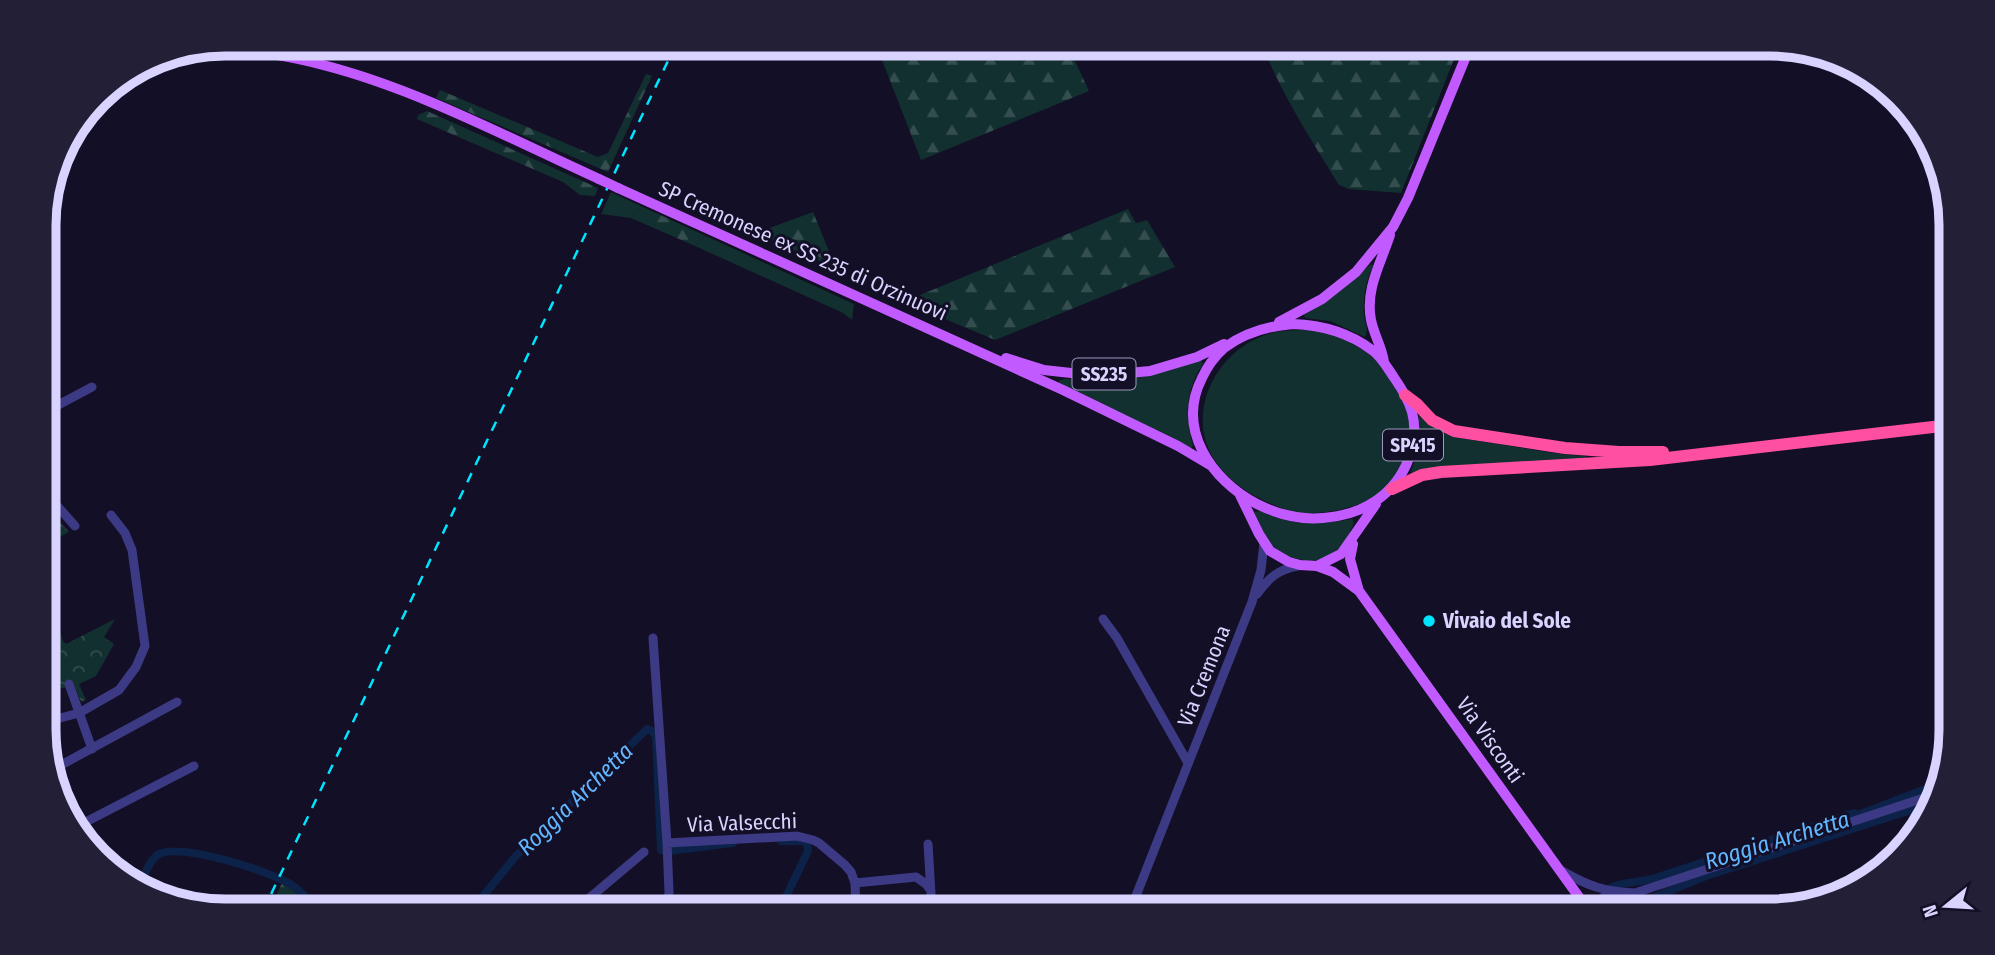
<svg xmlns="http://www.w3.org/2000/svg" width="1995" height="955" font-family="'Fira Sans Condensed',sans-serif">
  <defs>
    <pattern id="forest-firs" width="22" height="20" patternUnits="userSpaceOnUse" patternTransform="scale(1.75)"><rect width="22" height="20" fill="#12302f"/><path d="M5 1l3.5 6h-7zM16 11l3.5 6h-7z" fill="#344d4e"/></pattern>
    <pattern id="park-crowns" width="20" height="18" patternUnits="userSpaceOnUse" patternTransform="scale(1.75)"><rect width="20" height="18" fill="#12302f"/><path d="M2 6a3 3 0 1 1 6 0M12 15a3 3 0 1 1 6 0" fill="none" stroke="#344d4e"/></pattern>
  </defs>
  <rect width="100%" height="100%" fill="#130f26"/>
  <path fill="#12302f" d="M611,192l32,15 -12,11 -30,-4z
    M706,236l148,68 -2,16 -9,-7 -148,-67z
    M1371,264l2,2c-7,15 -10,31 -9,48 1,9 5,14 1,23l-35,-16 -25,-3 -1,-4c27,-14 45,-30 67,-50z
    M1310,330c22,2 34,9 53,20 6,4 13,7 18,12 7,6 11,19 15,27 5,9 12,19 14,29 1,9 0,17 -2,26 -3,15 -8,32 -20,42 -20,20 -56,28 -84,27 -14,0 -31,-8 -45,-15 -19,-9 -39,-26 -49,-46 -21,-43 6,-96 48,-114 16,-8 33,-8 52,-8z
    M1201,359l2,5c-17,25 -19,53 -10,81l-2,4 -133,-66 2,-3 5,-1c48,3 91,-2 136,-20z
    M1419,415c11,10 20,17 34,22l107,17 25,2 2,3 -175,15 -1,-3c8,-19 8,-36 8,-56z
    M1260,511c33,15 57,14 92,8l2,4 -10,22 -19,14 -16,2 -17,-3 -16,-9 -9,-9 -13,-28z"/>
  <path fill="url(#forest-firs)" d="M912,44h155l22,47 -168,69 -39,-100z
    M1262,44h198l-59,149 -52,-4 -10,-4c-28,-46 -58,-91 -77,-141z
    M646,74l6,2 -44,96 -172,-74 4,-8 158,67 10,-4z
    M427,111l171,77 -3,8 -15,-1 -17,-13 -146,-63 1,-4z
    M643,207l63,29 -11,10 -64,-28z
    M1128,209l8,14 11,-3 28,47 -180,73 -69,-29 -6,-16z
    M813,212l17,42 8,11 -22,-5 -60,-27z
    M282,883c14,6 23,17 32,28h-45z"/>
  <path fill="url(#park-crowns)" d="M45,506l24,26 -24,13z
    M45,585l18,56 3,3 49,-25 -11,18 10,7 -18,32 -17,8 7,16 -5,2 -8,-20 -7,3 -1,3h-19z"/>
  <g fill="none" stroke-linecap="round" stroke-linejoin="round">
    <path stroke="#0c2248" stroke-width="8" d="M141,886c3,-11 8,-26 18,-32 24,-11 109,17 131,30 11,6 19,18 26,27
      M1610,888c14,-7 30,-5 45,-10l199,-65 4,2 83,-32
      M1633,906l73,-30 230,-74
      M471,911l44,-54 132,-128 5,2 4,5 5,114 7,1 65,-8
      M779,911l29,-60 -1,-8 -5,-2h-21
      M1565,911l12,-4"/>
    <path stroke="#3d3a85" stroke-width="9" d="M45,412l47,-25
      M45,492l30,34
      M1257,594c11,-15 21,-25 41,-28
      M1103,619l14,19 71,125
      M653,638l14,205 2,49 -2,19
      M69,684l23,65
      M45,722l34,-9 40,-23 17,-23 9,-21 -13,-96 -7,-17 -14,-18
      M52,770l125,-68
      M76,827l118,-61
      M667,843l130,-7 16,4 6,3 26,22 6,7 4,11 1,28
      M928,844l4,67
      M1562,871c28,16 41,20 73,22l304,-100
      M855,883l61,-6 10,7 5,7
      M574,911l70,-59
      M1130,911l122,-309 9,-32 3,-27
      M1593,911l4,-8 12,-11
      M1603,911l22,-7"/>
    <path stroke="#c25bff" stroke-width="10" d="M213,46c37,5 74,9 110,19 94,24 188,74 276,114
      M618,188l445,202 115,56 32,19
      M1279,322l43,-23 34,-27 37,-45 15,-29 63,-154
      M1293,324c29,1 55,8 79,26 10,7 16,19 23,29 7,10 13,20 17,33 4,15 2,32 -3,46 -14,38 -47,57 -86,60 -23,2 -46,-4 -66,-14 -46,-24 -81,-75 -55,-126 5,-11 13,-22 22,-30 20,-15 44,-22 69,-24z
      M1006,358l38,12 36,4 49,-1 21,-2 47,-14 27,-13
      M1384,362c-2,-15 -10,-27 -13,-42 -6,-31 10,-57 19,-85
      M1240,495l19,39 11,17 19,11 11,3 17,1 16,6 26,19 230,320
      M1353,544l-3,15 9,32
      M1317,566l24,-12 35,-50"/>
    <path stroke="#ff4fa3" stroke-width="12" d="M1405,395l12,9 15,16 22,11 111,17 54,4h44
      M1392,489l30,-14 19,-3 209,-12 300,-35"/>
    <path stroke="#00e5ff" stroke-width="2.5" stroke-dasharray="10 9" stroke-linecap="butt" d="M263,911l413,-867"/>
    <path stroke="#c25bff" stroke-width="10" d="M599,179l19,9"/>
  </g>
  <circle fill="#00e5ff" stroke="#130f26" stroke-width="2.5" cx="1429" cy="621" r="7"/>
  <g text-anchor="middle" stroke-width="6" stroke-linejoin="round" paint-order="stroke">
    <g fill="#130f26" stroke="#9e99be" stroke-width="2">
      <rect x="1072.5" y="358.5" width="63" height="31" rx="5"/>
      <rect x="1383" y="429.5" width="60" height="31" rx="5"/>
    </g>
    <g font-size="19" font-weight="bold" fill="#d9d4ff">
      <text x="1104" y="381">SS235</text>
      <text x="1413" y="452">SP415</text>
    </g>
    <g font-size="21" fill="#d9d4ff" stroke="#130f26">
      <text transform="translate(803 251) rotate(24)" y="7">SP Cremonese ex SS 235 di Orzinuovi</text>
      <text transform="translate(1204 676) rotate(-68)" y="7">Via Cremona</text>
      <text transform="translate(1490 740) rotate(55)" y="7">Via Visconti</text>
      <text transform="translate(742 823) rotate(-2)" y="7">Via Valsecchi</text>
    </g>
    <g font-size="21" font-weight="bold" fill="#d9d4ff" stroke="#130f26" text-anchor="start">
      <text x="1443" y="628">Vivaio del Sole</text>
    </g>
    <g font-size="23" font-style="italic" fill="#62b6ff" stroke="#130f26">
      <text transform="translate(575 799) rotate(-44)" y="8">Roggia Archetta</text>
      <text transform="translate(1777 840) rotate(-17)" y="8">Roggia Archetta</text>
    </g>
  </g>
  <path d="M0 0H1995V955H0ZM225 56H1770A169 169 0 0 1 1939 225V730A169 169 0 0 1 1770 899H225A169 169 0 0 1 56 730V225A169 169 0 0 1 225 56Z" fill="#231f37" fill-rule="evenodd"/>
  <path fill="none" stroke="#d9d4ff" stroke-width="9" d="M225 56H1770A169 169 0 0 1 1939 225V730A169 169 0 0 1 1770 899H225A169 169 0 0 1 56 730V225A169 169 0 0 1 225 56Z"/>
  <g transform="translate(1946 906) rotate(252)" stroke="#130f26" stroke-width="5" paint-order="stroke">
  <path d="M0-5L12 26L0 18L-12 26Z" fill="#d9d4ff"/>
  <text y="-10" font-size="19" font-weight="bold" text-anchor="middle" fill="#d9d4ff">N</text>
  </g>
</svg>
